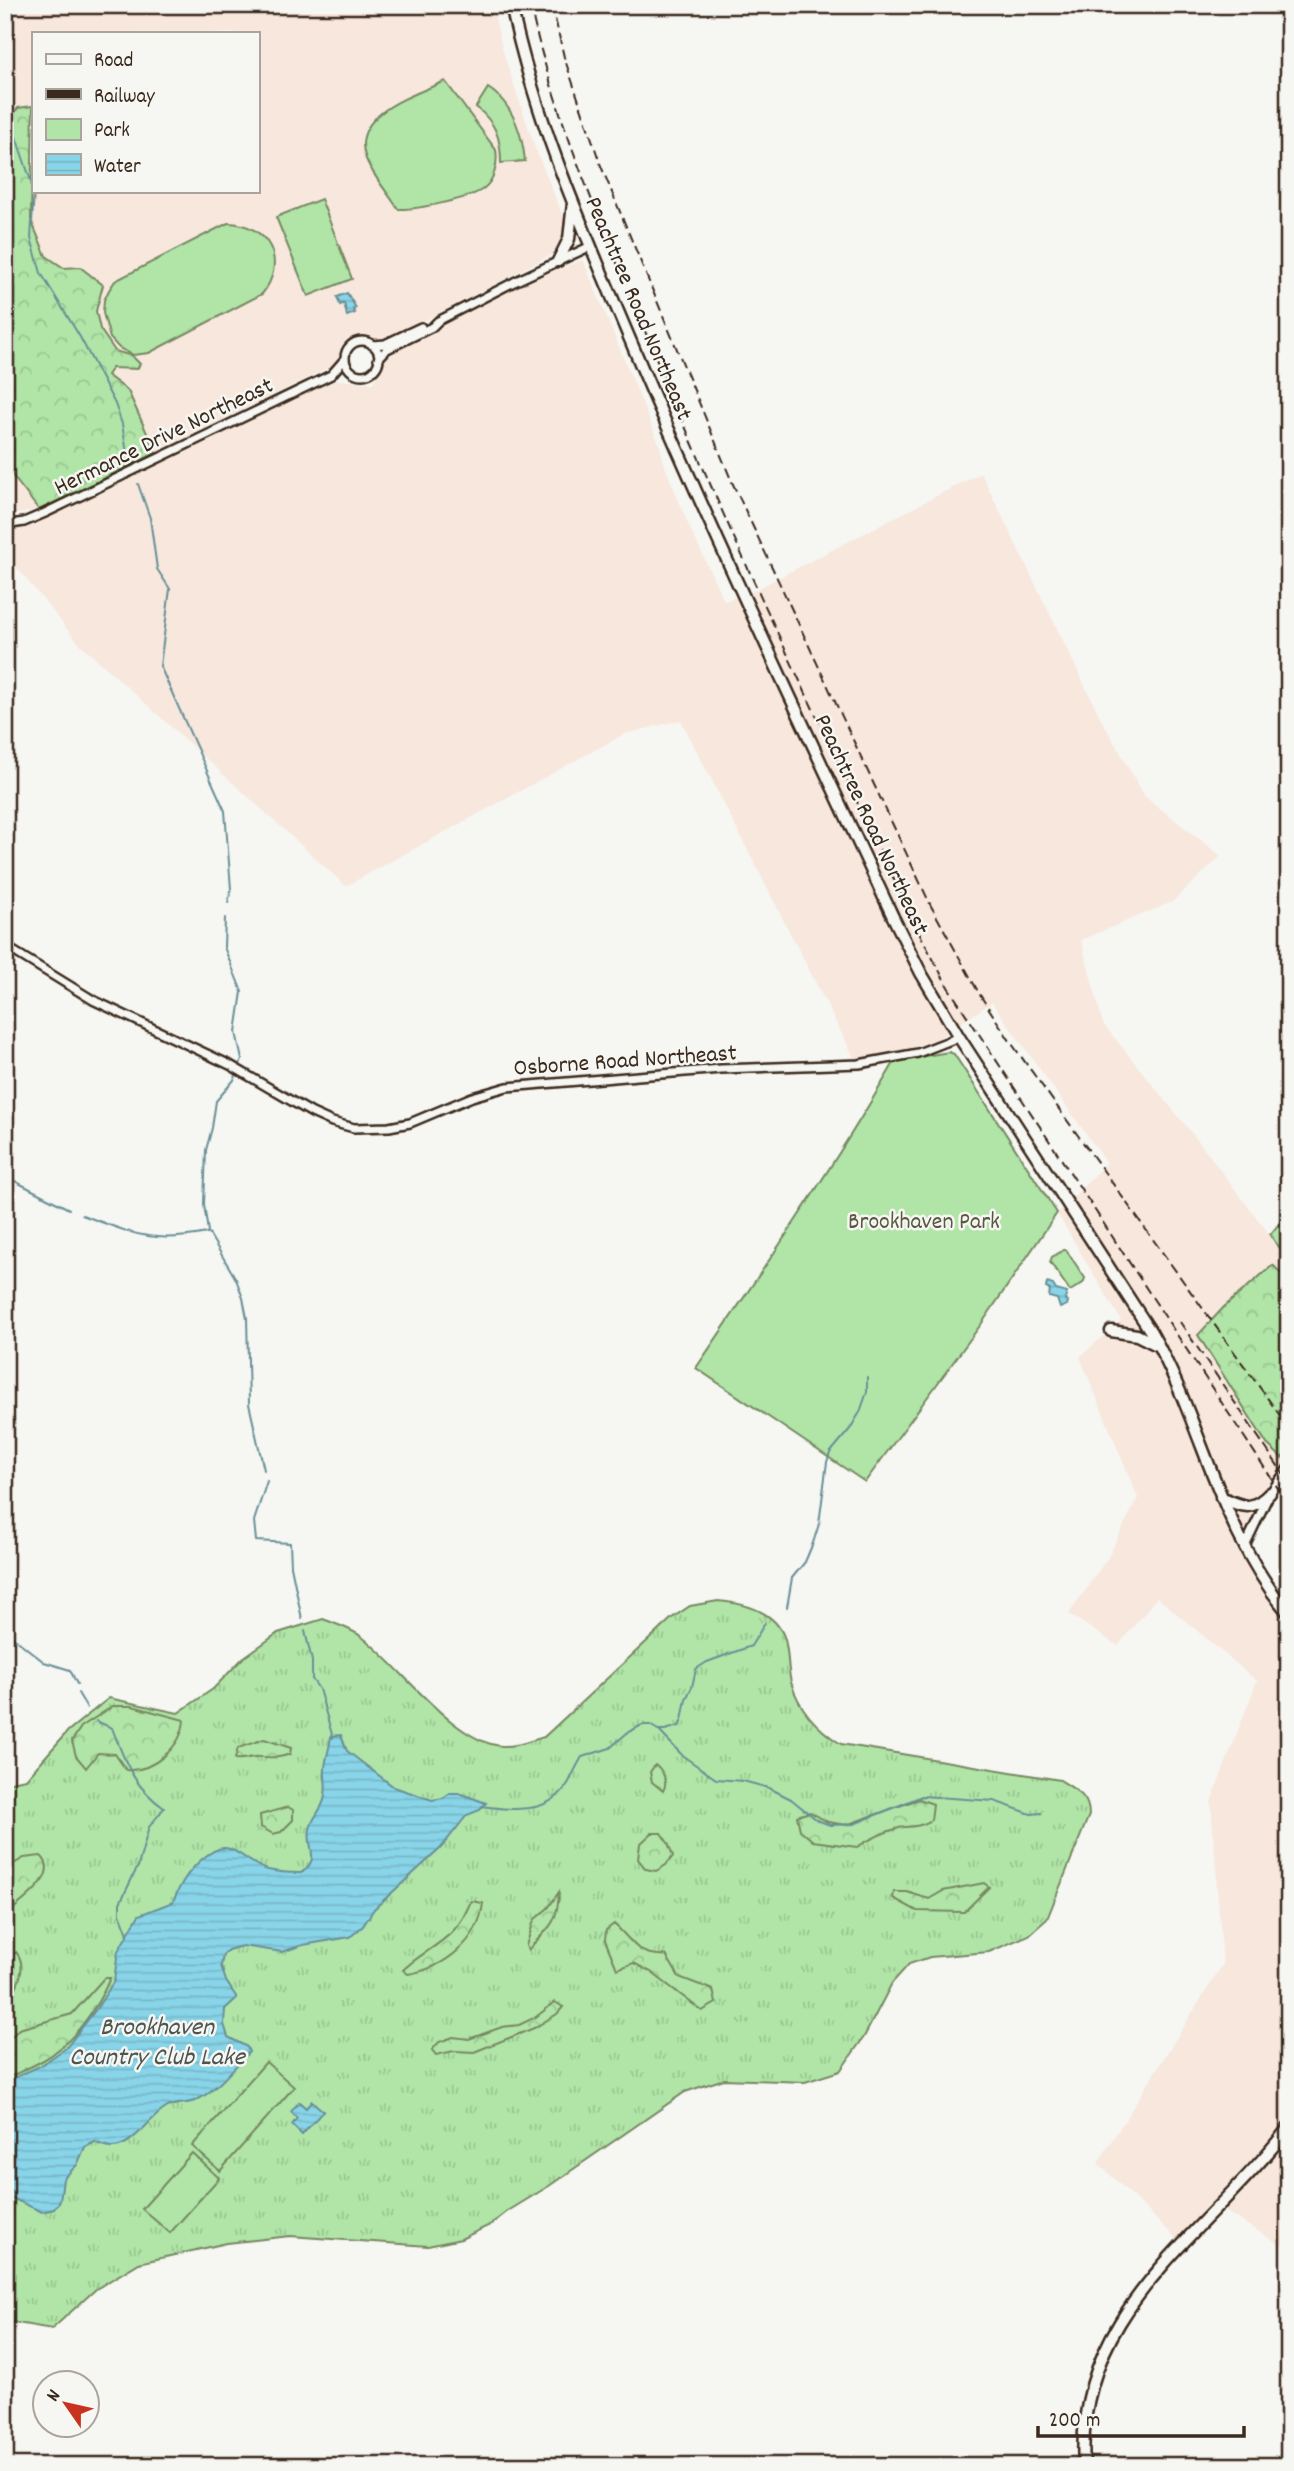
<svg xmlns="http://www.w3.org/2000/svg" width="1294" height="2471" font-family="Dekko,sans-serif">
  <defs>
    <pattern id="grass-tufts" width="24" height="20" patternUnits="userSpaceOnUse" patternTransform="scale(1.75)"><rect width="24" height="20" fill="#b0e5a7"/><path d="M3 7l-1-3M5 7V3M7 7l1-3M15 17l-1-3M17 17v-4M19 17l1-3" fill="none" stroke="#98c58f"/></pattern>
    <pattern id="forest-crowns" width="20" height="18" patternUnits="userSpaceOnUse" patternTransform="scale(1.75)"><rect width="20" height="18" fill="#b0e5a7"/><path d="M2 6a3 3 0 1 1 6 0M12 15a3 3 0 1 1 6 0" fill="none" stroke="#98c58f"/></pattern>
    <pattern id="water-rules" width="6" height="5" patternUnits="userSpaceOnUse" patternTransform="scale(1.75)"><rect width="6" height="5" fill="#88d4e8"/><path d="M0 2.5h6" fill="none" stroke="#76b6c7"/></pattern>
  </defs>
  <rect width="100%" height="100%" fill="#f6f6f2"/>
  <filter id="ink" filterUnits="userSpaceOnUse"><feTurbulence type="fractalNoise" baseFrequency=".0143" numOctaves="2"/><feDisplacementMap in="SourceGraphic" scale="14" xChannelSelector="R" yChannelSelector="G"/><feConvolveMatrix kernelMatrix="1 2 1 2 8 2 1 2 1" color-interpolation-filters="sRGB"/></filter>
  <g filter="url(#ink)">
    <path fill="#f7e7dd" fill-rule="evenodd" d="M5,5h487l11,47 32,96 39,95 -187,97 -13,1 -12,-3 -10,4 -13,18 -7,6 -293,144 -34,6zM33,33h224v158h-224z
      M583,260l76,184 7,25 22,55 36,77 23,-7 234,-121 121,248 43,76 76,59 -49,46 -91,38 22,84 92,113 94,123v215l-40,66 40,72v637l-71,-43 -39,34 -81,-78 125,-199 -12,-162 46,-121 -100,-84 -39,49 -49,-32 39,-57 30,-59 -58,-141 41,-37 -64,-107 50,-50 -115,-161 -52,35 -3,5 -47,11 5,8 -38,2 -176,-343 -57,14 -278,152 -268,-244 -73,-89v-29l42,-10 116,-56 174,-78 36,3 15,-28 105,-56 60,-28z"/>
    <path fill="url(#grass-tufts)" stroke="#768862" stroke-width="2" d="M718,1601c24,2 54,9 65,33 6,12 4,34 8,48 8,28 26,47 50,62l219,36c15,10 29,15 29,35l-42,104 -18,16 -40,17 -59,5 -21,7 -17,19 -28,54 -24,34 -35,11 -81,-3 -39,13 -136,94 -41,25 -18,14 -29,14 -33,7 -138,-10 -63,7 -88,20 -43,26 -44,40 -47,-8v-538l21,-4 42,-48 41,-33 69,15 35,-24 30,-31 35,-25 45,-14c12,5 29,10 39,18 40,30 90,104 139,109 15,1 29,-5 43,-9l128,-119 18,-12z"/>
    <path fill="url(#forest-crowns)" stroke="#768862" stroke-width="2" d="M33,106l-2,114 15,36 18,12 16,-1 23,18 -7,26 4,18 15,22 17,5 8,8 -3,5 -25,-1 -5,7 21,16 28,62 -117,57 -34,-44v-329l6,-19 7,-10z
      M1289,1211v49l-19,-25z
      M1273,1265l16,17v86l-3,3 3,2v77l-7,8 -15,-14 -69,-109 26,-28z
      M113,1706h19l52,14c-2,27 -31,52 -58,50l-11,-16 -17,-1 -12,15 -10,-12 -4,-15 9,-14z
      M264,1739l27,9 -1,6c-15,6 -22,2 -36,3 -8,1 -12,3 -19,2l3,-11z
      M655,1765c9,5 13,18 8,26l-11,-9 -2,-10z
      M919,1799l14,5 -2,16c-9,7 -21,6 -32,8 -16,4 -29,11 -42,19l-44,-6 -13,-11 -3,-14 13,-4 18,10 18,3z
      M288,1807l5,3v10l-12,12 -8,2 -12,-7 -1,-12z
      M652,1833h9l7,10 5,13 -7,9 -10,6 -10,-2 -8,-10 2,-15z
      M41,1856c22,20 -24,48 -36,60v-47l19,-11z
      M984,1883l5,4 -25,25 -47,-1 -24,-13 1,-6h13l22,7 14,-8z
      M559,1892c-2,35 -10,34 -31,58l-2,-4 8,-26 14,-12z
      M471,1901l12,2c-4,38 -38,65 -75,71l-5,-4c15,-15 36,-24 50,-39 9,-9 13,-19 18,-30z
      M614,1924c20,18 23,33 52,31l13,22 34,13 3,13 -14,8 -51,-39 -17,-9 -17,6 -12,-29 1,-10z
      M16,1952c12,14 2,38 -11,50v-42z
      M104,1978h6c-13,31 -39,68 -70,84 -11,6 -23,11 -35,17v-36l14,-14 53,-15z
      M555,2002l8,5 -6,7 -23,14 -60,24 -20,-1 -18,4 -4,-5 7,-8 14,-5 16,2 33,-12 17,-2 17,-8z"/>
    <path fill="#b0e5a7" stroke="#768862" stroke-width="2" d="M445,81l51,69c2,13 -1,30 -13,39 -13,10 -68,21 -85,20 -10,-16 -25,-33 -32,-50 -18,-45 49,-64 79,-78z
      M488,88c25,16 34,44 37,73l-24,2c0,-25 -5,-40 -25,-56z
      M321,199l31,80 -44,17 -32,-79z
      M228,223c41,1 60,39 34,71l-113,59 -16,2 -14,-7 -9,-10 -7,-25 1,-13 5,-10 6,-9z
      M949,1052l5,2 103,159 -75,110 -117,159 -169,-114c69,-101 138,-202 199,-307z
      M1064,1250h2l19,28 -2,5 -13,8 -20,-29 2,-5z
      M266,2062l28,25 -74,84 -28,-25z
      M192,2153l27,25 -49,55 -28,-24z"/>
    <path fill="url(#water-rules)" stroke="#699097" stroke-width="2" d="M347,293l9,15 -3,1 2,4 -8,3 -3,-13 -4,2 -3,-8z
      M1047,1283l6,2 3,5 11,3 -2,7 3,2 -1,3 -7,3 -3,-9 -8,-2 1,-7 -4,-2z
      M341,1735l6,16 47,36 38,13 11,-2 7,-5h9l27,10 -6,7 -13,5 -27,34 -66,60 -11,17 -13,11 -47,8 -21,7 -40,-6 -14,4 -5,5 -2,11 5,15 11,17 -12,11 -1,15 4,13 19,10 2,5c-16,16 -32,38 -52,48 -10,5 -22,2 -31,8 -26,17 -38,52 -71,34l-10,5 -8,18 -14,14 -3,22 -6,8 -12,3 -28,-13 -9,2v-119l35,-16 26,-18 31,-40 17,-27 4,-30 21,-36 34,-13c7,-17 13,-28 27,-41 32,-30 38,0 68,9 9,2 23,3 33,3 21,-15 5,-25 9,-44 2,-11 11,-18 14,-29 4,-12 0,-21 1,-32 1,-11 5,-21 6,-32z
      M312,2101l11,10 -21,24 -10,-10 5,-7 -6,-6 8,-10 7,6z"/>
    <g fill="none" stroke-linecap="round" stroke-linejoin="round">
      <path stroke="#699097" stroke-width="2" d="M5,89l10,45 18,53
        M34,191l-3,47 10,35 39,64 35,67 7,20 7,40
        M138,484l12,34 7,51 13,20 -10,77 65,145 6,78 -3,14
        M225,918l-1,29 18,45 -6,40 6,28 -3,6
        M237,1071l-3,9 -18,21 -4,27 -6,22 -2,54 4,28 28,47 7,19 4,20 2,86 15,66
        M5,1176l64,33
        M82,1215c53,19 68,29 125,18
        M267,1481l-13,40 2,20 34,2 1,23 11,53
        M787,1607l5,-29 13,-16 8,-19 6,-19 8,-62 3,-9 20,-24 10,-17 7,-20v-15
        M5,1631l39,31 26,8 7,14
        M305,1631l7,30v18l7,10 14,49
        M78,1693l9,15
        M96,1721l16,7c14,35 20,57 52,80l-15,19 -11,39 -18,37v10l8,21
        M660,1732l23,24 33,23 27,2 26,7 22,11 26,21 13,5 24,-1 68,-28 72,5 37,13 10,-1
        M482,1806c32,4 68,9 87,-24 4,-8 8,-17 13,-25l28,-9 17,-15 15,-8h8l8,5h7l14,-4 3,-6 4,-21 6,-12 4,-18 11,-7 44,-16 14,-23"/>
      <g stroke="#3b2a1e" stroke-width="12">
        <path id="tertiary" d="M345 358a17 17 0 1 1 34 0a17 17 0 1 1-34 0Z
          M372,345l13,-1 36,-17
          M378,359l9,-10 45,-22 6,-6 76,-39 77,-36
          M5,525l19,-3 21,-9 286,-138 14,-16
          M5,946l88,54 137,65 82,48 20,9 22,6 35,-1 21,-4 62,-26 35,-10 214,-18 138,-5 59,-11 41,-16
          M1244,1548l26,-55 19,-26"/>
      </g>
      <g stroke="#3b2a1e" stroke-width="15">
        <path id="trunk" d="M511,5c26,122 75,230 123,344 81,191 171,379 259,568l28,56 38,64 192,295c53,93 67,197 138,282
          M558,261l11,-22 4,-36
          M1111,1331l26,4 20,10
          M1221,1497c22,10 31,15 49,-4
          M1084,2466c-11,-156 122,-230 205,-339"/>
      </g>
      <use href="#tertiary" stroke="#f6f6f2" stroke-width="7"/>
      <use href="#trunk" stroke="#f6f6f2" stroke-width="10"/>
      <path stroke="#3b2a1e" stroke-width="2" stroke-dasharray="10 5" stroke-linecap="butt" d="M530,5c24,110 68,211 110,314 86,211 185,416 283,621l25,47 341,518
        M552,5l12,52 37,109 131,316 199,424 49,89 32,49 277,384
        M1180,1322l109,160"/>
    </g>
  </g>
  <g text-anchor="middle" stroke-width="5" stroke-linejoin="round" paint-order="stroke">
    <g font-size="24" fill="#3b2a1e" stroke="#f6f6f2">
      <text transform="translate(640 308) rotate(67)" y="8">Peachtree Road Northeast</text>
      <text transform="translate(163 435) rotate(-26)" y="8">Hermance Drive Northeast</text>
      <text transform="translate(873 824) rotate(65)" y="8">Peachtree Road Northeast</text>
      <text transform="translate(625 1059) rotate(-4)" y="8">Osborne Road Northeast</text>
    </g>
    <g font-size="24" fill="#585940" stroke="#f6f6f2">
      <text x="924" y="1228">Brookhaven Park</text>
    </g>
    <g font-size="26" font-style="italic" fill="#4e5450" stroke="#f6f6f2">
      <text x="157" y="2034">Brookhaven<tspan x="157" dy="30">Country Club Lake</tspan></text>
    </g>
  </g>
  <rect width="1294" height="2471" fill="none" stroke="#f6f6f2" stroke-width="28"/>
  <rect x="14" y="14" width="1266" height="2443" fill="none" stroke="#3b2a1e" stroke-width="2.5" filter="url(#ink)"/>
  <rect x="32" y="32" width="228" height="161" fill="#f6f6f2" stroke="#aba49d" stroke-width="2"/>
  <rect x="46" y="54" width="35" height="10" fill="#f6f6f2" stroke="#aba49d" stroke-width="2"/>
  <text x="94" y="66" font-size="21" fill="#3b2a1e">Road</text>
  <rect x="46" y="89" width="35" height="10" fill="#3b2a1e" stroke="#aba49d" stroke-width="2"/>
  <text x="94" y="102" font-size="21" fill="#3b2a1e">Railway</text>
  <rect x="46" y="119" width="35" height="21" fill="#b0e5a7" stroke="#aba49d" stroke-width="2"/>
  <text x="94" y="136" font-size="21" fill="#3b2a1e">Park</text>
  <rect x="46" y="154" width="35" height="21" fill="url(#water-rules)" stroke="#aba49d" stroke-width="2"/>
  <text x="94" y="172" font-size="21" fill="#3b2a1e">Water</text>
  <g transform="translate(66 2404) rotate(304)"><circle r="33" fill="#f6f6f2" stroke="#aba49d" stroke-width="2"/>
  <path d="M0-5L12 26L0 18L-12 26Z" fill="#c8321e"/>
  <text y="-10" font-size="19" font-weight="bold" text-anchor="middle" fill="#3b2a1e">N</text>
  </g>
  <path d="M1038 2426v10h206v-10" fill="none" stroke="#3b2a1e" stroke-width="3.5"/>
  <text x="1049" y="2426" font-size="21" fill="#3b2a1e" stroke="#f6f6f2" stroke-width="5" paint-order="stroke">200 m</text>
</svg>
